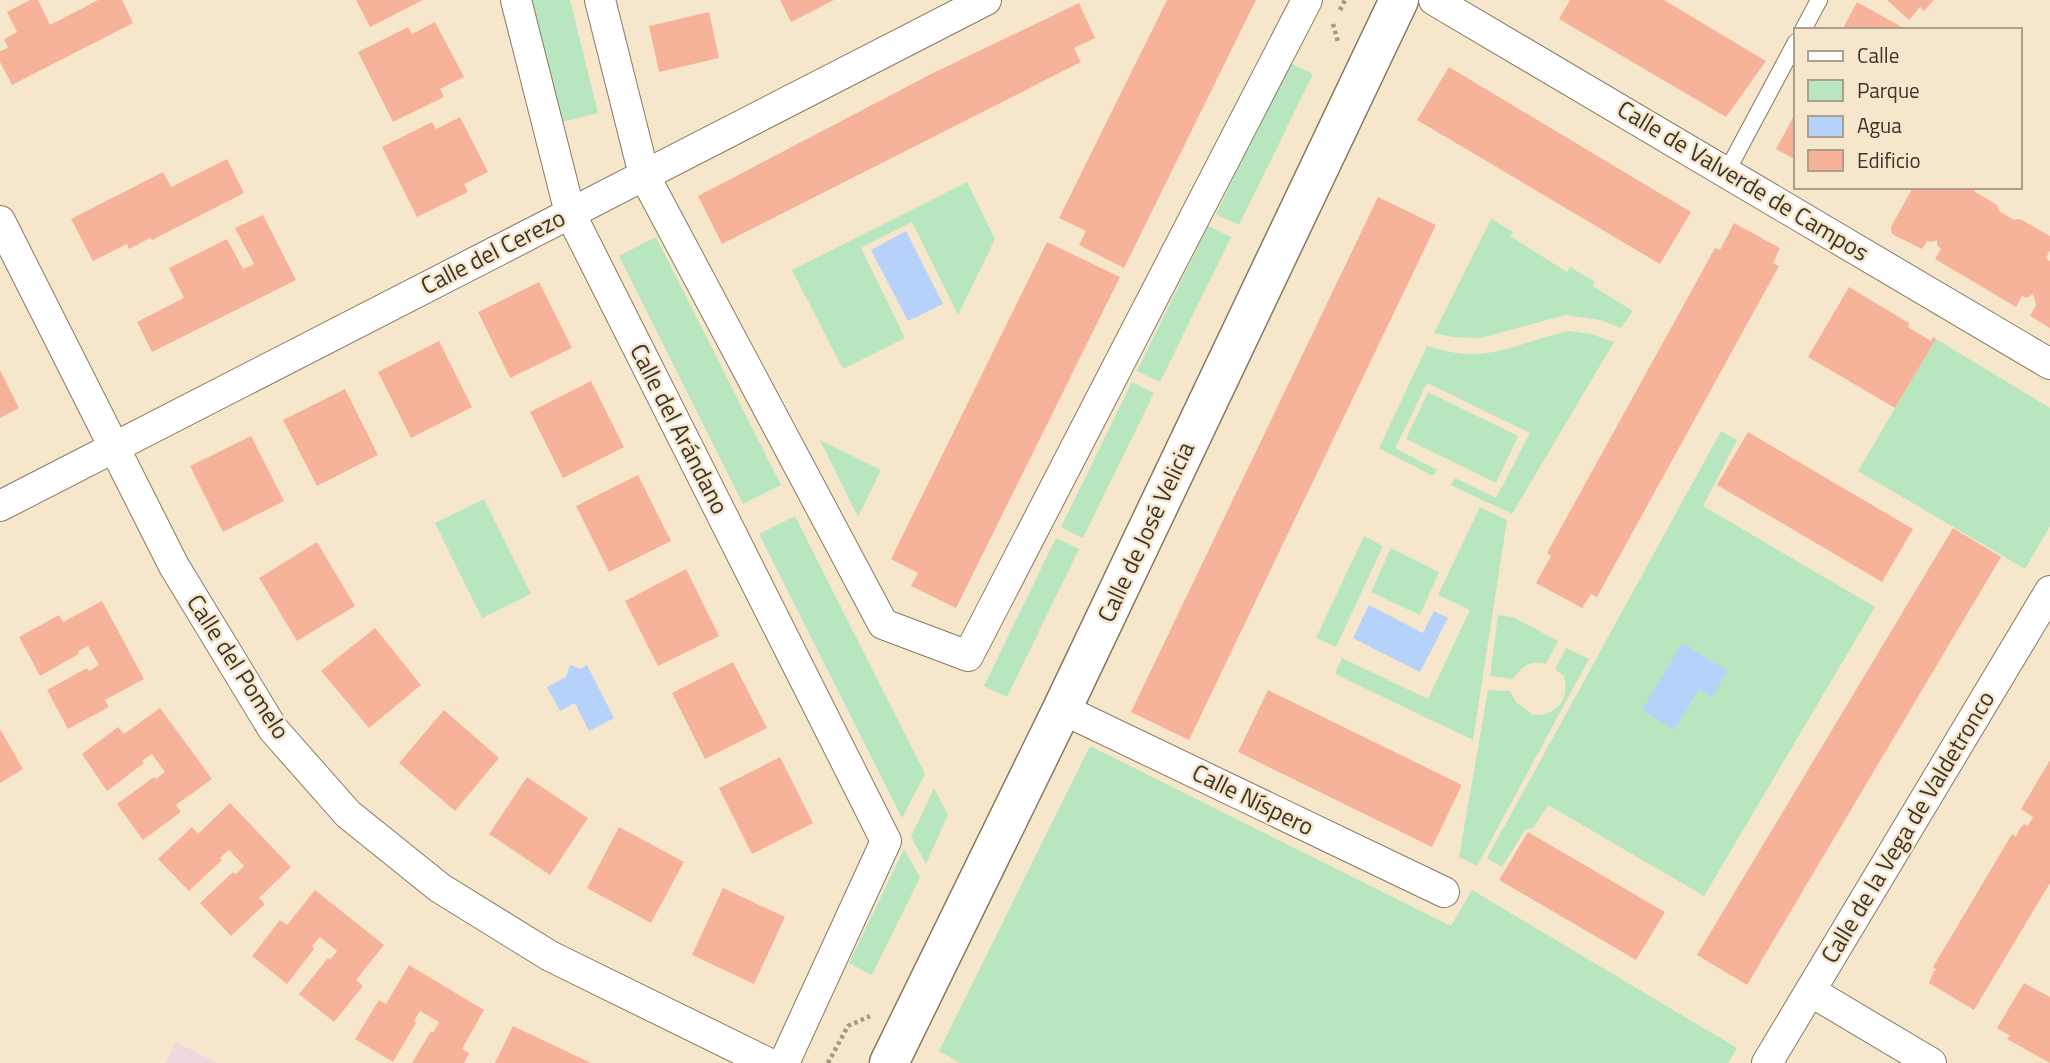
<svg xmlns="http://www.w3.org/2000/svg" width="2050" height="1063" font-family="'Titillium Web',sans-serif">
  <rect width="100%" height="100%" fill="#f6e7cc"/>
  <path fill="#f1d7de" d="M176,1042l41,21h-51z"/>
  <path fill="#b8e6bf" d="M527,0h43l28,113 -40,10z
    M1290,63l23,11 -74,151 -23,-11z
    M967,182l28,57 -37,76 -46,-93 -51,26 44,90 -62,31 -51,-99z
    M1491,219l22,13 -3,4 57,36 3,-5 25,15 -2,4 40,25 -12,17 -21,-8 -34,-5 -86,23 -28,-1 -18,-4z
    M1208,226l23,11 -71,145 -23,-11z
    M656,237l125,248 -38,19 -124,-248z
    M1569,331l22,3 23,8 -102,172 -61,-29 4,-7 41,20 34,-65 -103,-50 -32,65 42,22 -4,6 -54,-28 48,-102c12,3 25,7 38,8 36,2 69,-16 104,-23z
    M1936,339l114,69v118l-25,43 -167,-98z
    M1132,382l22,11 -71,145 -22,-11z
    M1428,392l90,44 -22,47 -90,-44z
    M1721,431l16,9 -34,66 172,101 -171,289 -156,-91 -15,23 -8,2 -23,37 -15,-9z
    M820,440l61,30 -23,47z
    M484,499l47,95 -49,24 -47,-95z
    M1480,507l27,13 -34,220 -138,-66 7,-16 86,41 42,-89 -32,-15z
    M795,516l130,258 -23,44 -143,-284z
    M1364,536l19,10 -47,101 -20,-9z
    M1056,538l23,11 -72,148 -23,-11z
    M1391,548l48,24 -19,43 -49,-23z
    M1498,615l15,2 45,24 -12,23c-16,-4 -24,2 -33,15l-23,-3z
    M1566,648l23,11 -112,207 -18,-9 29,-167 22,1 6,11 17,13c24,1 37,-15 31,-39l-9,-7z
    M1090,746l361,180 21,-36 265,158 -9,15h-768l-21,-12z
    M934,788l14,27 -22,49 -15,-27z
    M904,849l16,28 -48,98 -23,-12z"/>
  <path fill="#b6d2fa" d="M906,231l37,73 -35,17 -37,-71z
    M1369,605l54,28 11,-22 14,7 -28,54 -67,-34z
    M1682,643l46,28 -16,26 -13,-8 -25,41 -32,-20z
    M570,665l11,4 6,-4 27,53 -25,13 -14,-28 -15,8 -13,-24 19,-10z"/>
  <path fill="#f6b399" d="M30,0h8l12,25 48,-25h24l11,23 -121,62 -12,-23v-11l8,-3 -4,-9 13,-7 -10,-20z
    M356,0h67l-53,27z
    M780,0h54l-43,22z
    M1167,0h89l-132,268 -45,-23 7,-14 -27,-13z
    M1570,0h94l102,61 -40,56 -167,-98z
    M1887,0h47l-10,11 -4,-4 -11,13z
    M1857,2l50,28h-65z
    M1079,3l16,35 -21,10 7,14 -359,182 -24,-48 235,-123z
    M709,12l10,46 -60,14 -10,-46z
    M435,22l29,55 -24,12 4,8 -51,25 -35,-70 50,-25 4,7z
    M1449,67l242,145 -31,52 -243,-144z
    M1796,112v48l-20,-11z
    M460,117l28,55 -24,12 4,8 -51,25 -35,-70 50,-25 4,7z
    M227,159l17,34 -92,47 -2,-2 -21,11 -2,-5 -34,17 -22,-42 92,-47 8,15z
    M1913,187h62l-1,4 23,14 2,6 15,9 6,-1 30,17v14l-4,8 4,3v67l-20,-12 6,-11 -3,-11 -6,4 -5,-2 -6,11 -81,-48 6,-10 -4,-4v-5l-5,2 -5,-1 -5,8 -30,-15 -1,-7z
    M1378,197l58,28 -247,515 -58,-28z
    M263,215l33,65 -144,72 -15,-30 47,-24 -15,-30 58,-29 16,30 11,-5 -19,-36z
    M1734,223l46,25 -7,15 6,3 -182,331 -6,-3 -9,14 -46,-25 15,-27 -4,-3 168,-305 5,2z
    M1047,242l73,35 -164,331 -45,-22 7,-13 -27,-14z
    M539,282l33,66 -62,30 -32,-66z
    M1849,287l60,36 -1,4 23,14 2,-4 3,2 -41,69 -87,-51z
    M439,341l33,66 -61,31 -33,-66z
    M0,370l19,38 -19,10z
    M591,381l33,66 -61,31 -33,-66z
    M345,389l33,66 -61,31 -34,-66z
    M1748,432l165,97 -31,53 -165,-97z
    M251,436l33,65 -61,31 -33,-66z
    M638,475l33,66 -62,31 -33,-66z
    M1953,528l48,29 -254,428 -50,-30z
    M317,542l38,64 -58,35 -38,-63z
    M686,569l33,67 -61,30 -33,-65z
    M102,601l42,78 -39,21 4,7 -41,22 -21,-39 40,-22 2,3 10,-6 -11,-19 -10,5 1,3 -39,22 -21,-39 40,-22 4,7z
    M375,628l46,57 -52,43 -48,-57z
    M733,662l34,66 -62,31 -33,-66z
    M1268,690l194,95 -30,62 -194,-95z
    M160,708l52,71 -36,26 5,7 -38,28 -26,-36 37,-27 2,2 9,-7 -13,-18 -10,7 2,2 -37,28 -25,-37 36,-27 6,7z
    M444,710l55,48 -44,53 -56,-48z
    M0,729l23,40 -23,14z
    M780,757l33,66 -61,31 -33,-66z
    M2050,760v123l-76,127 -45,-27 5,-12 3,-1 -4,-3 79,-133 4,3 4,-9 4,-4 4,2 5,-9 -12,-8z
    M527,777l61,41 -38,57 -61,-41z
    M230,803l61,64 -32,31 6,6 -34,32 -31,-33 33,-31 3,2 8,-8 -15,-16 -9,8 2,2 -33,31 -31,-32 34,-32 6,7z
    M619,827l65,35 -33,61 -64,-35z
    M1528,832l137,80 -29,48 -137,-80z
    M723,888l62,29 -31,67 -62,-29z
    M315,890l69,55 -28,35 7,6 -29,36 -35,-28 29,-36 2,2 7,-9 -17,-14 -8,9 2,3 -27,35 -35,-28 28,-36 7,5z
    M409,965l75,45 -22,39 7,4 -5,10h-52l19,-32 2,2 6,-11 -19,-11 -6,10 2,2 -23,39 -38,-23 24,-39 7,4z
    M2024,983l26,14v66l-43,-24 3,-3 -13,-8z
    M513,1026l78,37h-96z"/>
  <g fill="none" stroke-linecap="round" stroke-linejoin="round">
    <g stroke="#877a61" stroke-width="18">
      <path id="lane" d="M1803,30l16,-30
        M1727,171l69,-129"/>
    </g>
    <g stroke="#877a61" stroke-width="32">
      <path id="street" d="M516,0l54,213 316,628 -102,222
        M600,0l44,175 239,449 85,32 339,-656
        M1434,0l616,364
        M0,221l174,345 99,163 75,85 92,74 110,68 218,107
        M0,506l986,-506
        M1062,709l382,183
        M1810,991l121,72
        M1767,1063l283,-472"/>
    </g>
    <g stroke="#877a61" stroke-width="41">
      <path id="secondary" d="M889,1063l173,-354 337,-709"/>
    </g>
    <path stroke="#a39884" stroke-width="4.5" stroke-dasharray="3.5 3.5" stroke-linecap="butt" d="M1340,10l5,-10
      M1333,24l5,18
      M828,1063l20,-37 22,-10"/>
    <use href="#lane" stroke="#fff" stroke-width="16"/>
    <use href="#street" stroke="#fff" stroke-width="30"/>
    <use href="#secondary" stroke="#fff" stroke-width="38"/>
  </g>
  <g text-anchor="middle" stroke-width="5" stroke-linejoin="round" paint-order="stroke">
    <g font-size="24" fill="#3b352a" stroke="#f6e7cc">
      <text transform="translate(1743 181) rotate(31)" y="8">Calle de Valverde de Campos</text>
      <text transform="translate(493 252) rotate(-27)" y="8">Calle del Cerezo</text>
      <text transform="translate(679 429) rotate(63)" y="8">Calle del Arándano</text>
      <text transform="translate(1146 532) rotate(-65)" y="8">Calle de José Velicia</text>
      <text transform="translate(238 667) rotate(57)" y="8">Calle del Pomelo</text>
      <text transform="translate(1253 800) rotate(26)" y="8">Calle Níspero</text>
      <text transform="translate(1908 827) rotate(-59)" y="8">Calle de la Vega de Valdetronco</text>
    </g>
  </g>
  <rect x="1794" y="28" width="228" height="161" fill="#f6e7cc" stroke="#aba08b" stroke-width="2"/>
  <rect x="1808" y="51" width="35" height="10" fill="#ffffff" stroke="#aba08b" stroke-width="2"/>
  <text x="1857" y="63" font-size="21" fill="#3b352a">Calle</text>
  <rect x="1808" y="80" width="35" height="21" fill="#b8e6bf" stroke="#aba08b" stroke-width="2"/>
  <text x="1857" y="98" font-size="21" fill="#3b352a">Parque</text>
  <rect x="1808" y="116" width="35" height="21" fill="#b6d2fa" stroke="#aba08b" stroke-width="2"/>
  <text x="1857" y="133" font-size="21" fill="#3b352a">Agua</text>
  <rect x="1808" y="150" width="35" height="21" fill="#f6b399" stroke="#aba08b" stroke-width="2"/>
  <text x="1857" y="168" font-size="21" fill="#3b352a">Edificio</text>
</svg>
